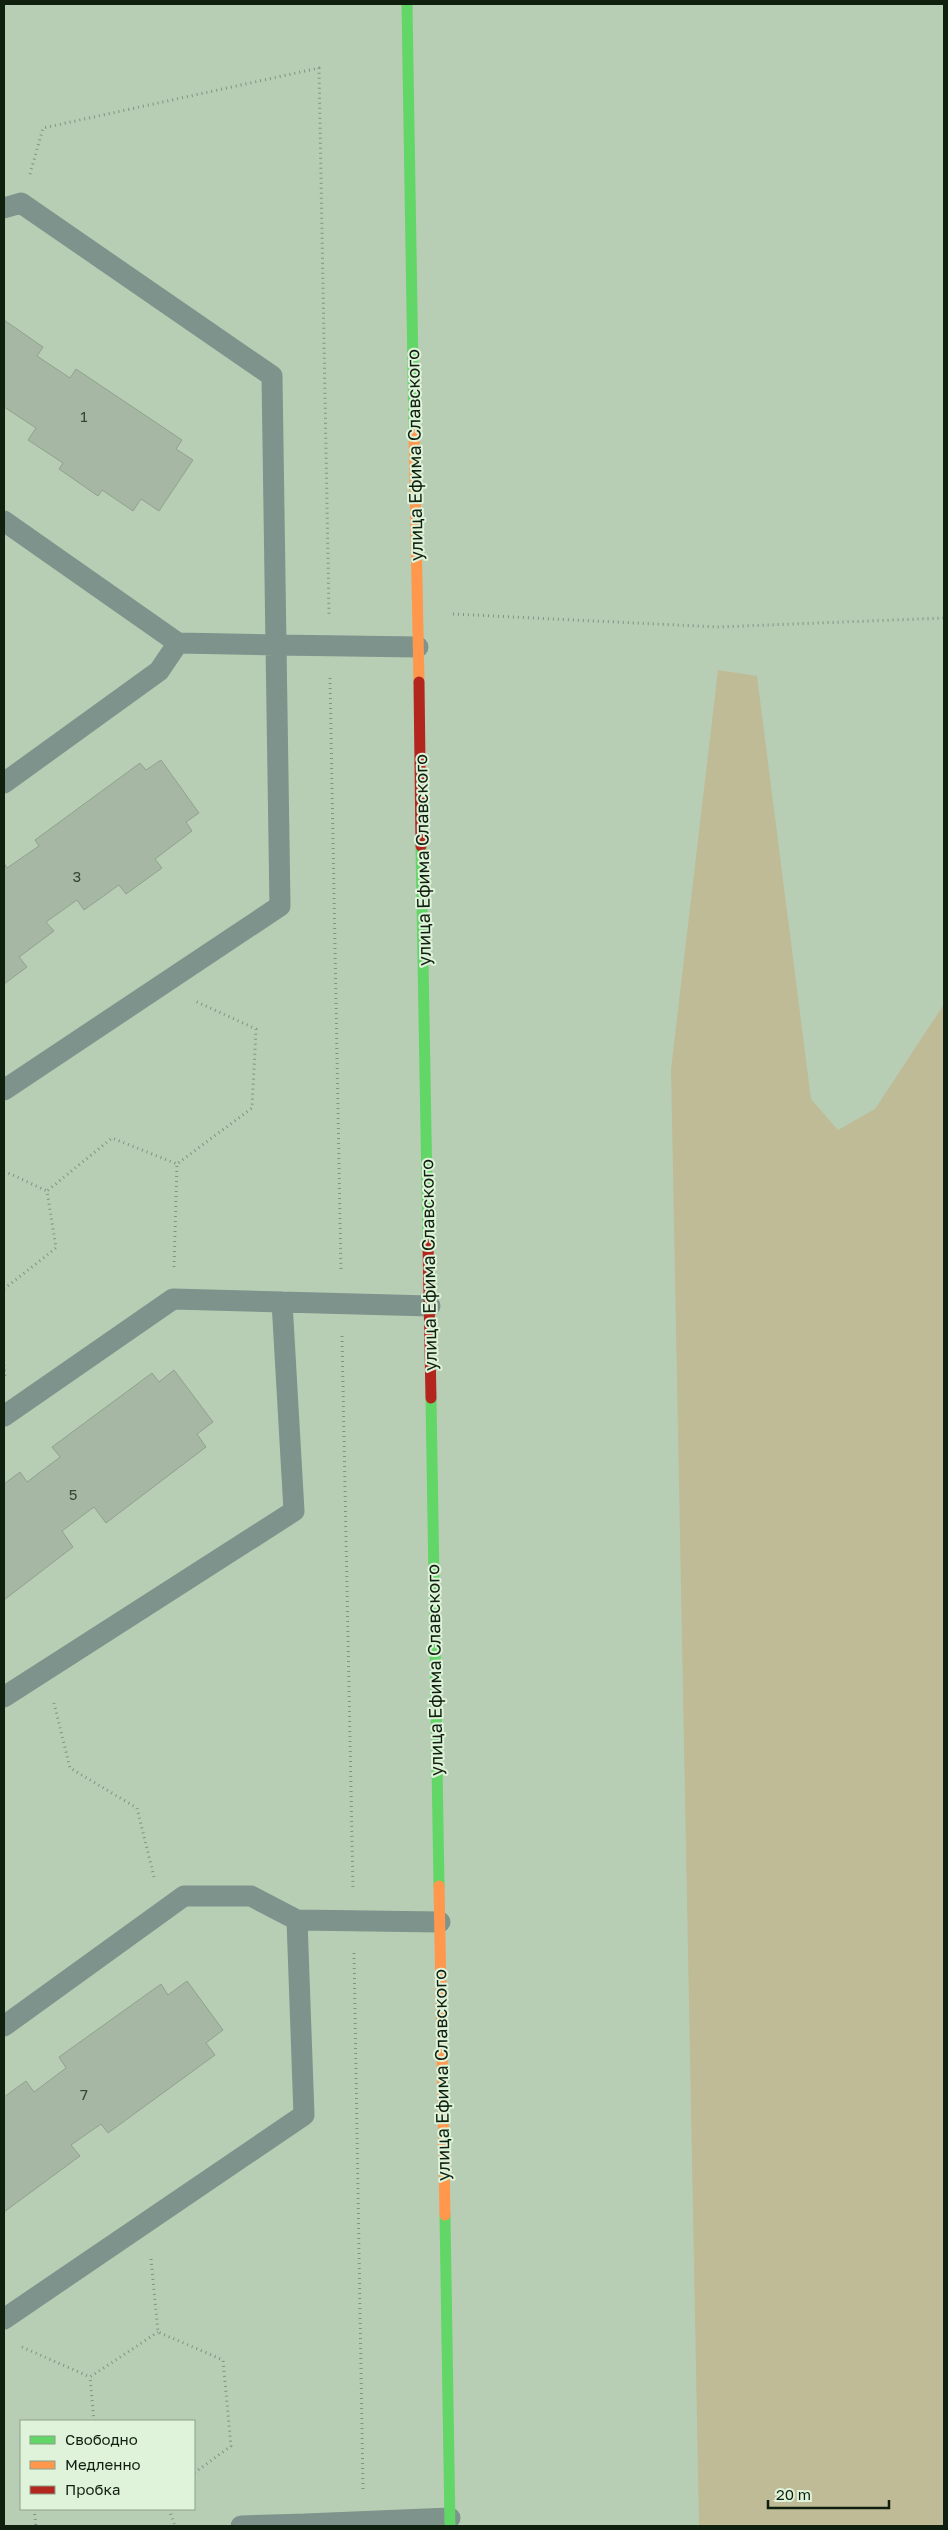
<svg xmlns="http://www.w3.org/2000/svg" width="948" height="2530" font-family="'Golos Text',sans-serif">
  <rect width="100%" height="100%" fill="#b8ceb4"/>
  <path fill="#bfbb97" d="M718,670l39,6 54,423 27,31 37,-21 69,-105v1522h-245l-28,-1457z"/>
  <path fill="#a6b8a3" stroke="#90a28e" d="M4,320l39,27 -6,9 33,22 6,-9 106,71 -6,9 17,11 -34,51 -18,-12 -8,12 -31,-21 -4,6 -39,-27 4,-6 -35,-23 8,-12 -32,-21z
    M161,760l38,53 -13,9 6,9 -37,28 7,9 -36,26 -7,-9 -35,25 -7,-10 -31,22 8,9 -35,26 8,10 -23,17v-121l3,5 32,-22 -4,-6 105,-77 6,7z
    M174,1370l39,52 -16,12 9,13 -100,76 -12,-16 -32,24 11,16 -69,53v-116l16,-12 7,10 33,-25 -8,-10 100,-74 7,9z
    M187,1981l36,49 -17,13 9,12 -107,78 -7,-9 -30,21 9,11 -76,56v-115l22,-16 8,11 32,-24 -7,-11 102,-73 7,11z"/>
  <g fill="none" stroke-linecap="round" stroke-linejoin="round">
    <path stroke="#819286" stroke-width="3" stroke-dasharray="1 4" stroke-linecap="butt" d="M30,174l13,-46 276,-60 10,546
      M453,614l264,13 227,-9
      M330,678l11,594
      M4,1171l43,20
      M174,1267l3,-103 75,-56 4,-79 -61,-28
      M4,1289l52,-41 -9,-57 65,-53 65,26
      M342,1336l11,553
      M4,1365l1,12
      M54,1703l16,65 67,40 17,69
      M354,1953l9,536
      M151,2259l7,73 65,28 8,86 -37,27
      M22,2347l68,30
      M94,2421l-4,-44 68,-45
      M34,2509l2,17
      M169,2509l6,17"/>
    <path stroke="#7e938b" stroke-width="21" d="M4,208l17,-5 251,173 4,269 -98,-2 -174,-122
      M4,783l155,-112 19,-28
      M4,1090l276,-184 -4,-261 142,2
      M4,1416l169,-117 257,7
      M4,1697l290,-186 -12,-209
      M4,2026l180,-130h67l46,24 143,2
      M4,2319l300,-204 -7,-195
      M241,2526l64,-2
      M306,2526l-1,-2 145,-6"/>
    <path stroke="#63d668" stroke-width="11" d="M407,4l7,428
      M421,846l7,399
      M431,1398l8,488
      M445,2215l5,311"/>
    <path stroke="#ff974d" stroke-width="11" d="M414,432l5,250
      M439,1886l6,329"/>
    <path stroke="#b3261e" stroke-width="11" d="M419,682l2,164
      M428,1245l3,153"/>
  </g>
  <g text-anchor="middle" stroke-width="4" stroke-linejoin="round" paint-order="stroke">
    <g font-size="15" fill="#364734">
      <text x="84" y="422">1</text>
      <text x="77" y="882">3</text>
      <text x="73" y="1500">5</text>
      <text x="84" y="2100">7</text>
    </g>
    <g font-size="18" fill="#10200e" stroke="#dff3db">
      <text transform="translate(415 455) rotate(-91)" y="6">улица Ефима Славского</text>
      <text transform="translate(423 860) rotate(-91)" y="6">улица Ефима Славского</text>
      <text transform="translate(429 1265) rotate(-91)" y="6">улица Ефима Славского</text>
      <text transform="translate(435 1670) rotate(-91)" y="6">улица Ефима Славского</text>
      <text transform="translate(442 2075) rotate(-91)" y="6">улица Ефима Славского</text>
    </g>
  </g>
  <rect width="948" height="2530" fill="none" stroke="#10200e" stroke-width="10"/>
  <rect x="20" y="2420" width="175" height="90" fill="#dff3db" stroke="#8c9f89"/>
  <rect x="30" y="2436" width="25" height="8" fill="#63d668" stroke="#8c9f89"/>
  <text x="65" y="2445" font-size="15" fill="#10200e">Свободно</text>
  <rect x="30" y="2461" width="25" height="8" fill="#ff974d" stroke="#8c9f89"/>
  <text x="65" y="2470" font-size="15" fill="#10200e">Медленно</text>
  <rect x="30" y="2486" width="25" height="8" fill="#b3261e" stroke="#8c9f89"/>
  <text x="65" y="2495" font-size="15" fill="#10200e">Пробка</text>
  <path d="M768 2500v8h121v-8" fill="none" stroke="#10200e" stroke-width="2.5"/>
  <text x="776" y="2500" font-size="15" fill="#10200e" stroke="#dff3db" stroke-width="4" paint-order="stroke">20 m</text>
</svg>
